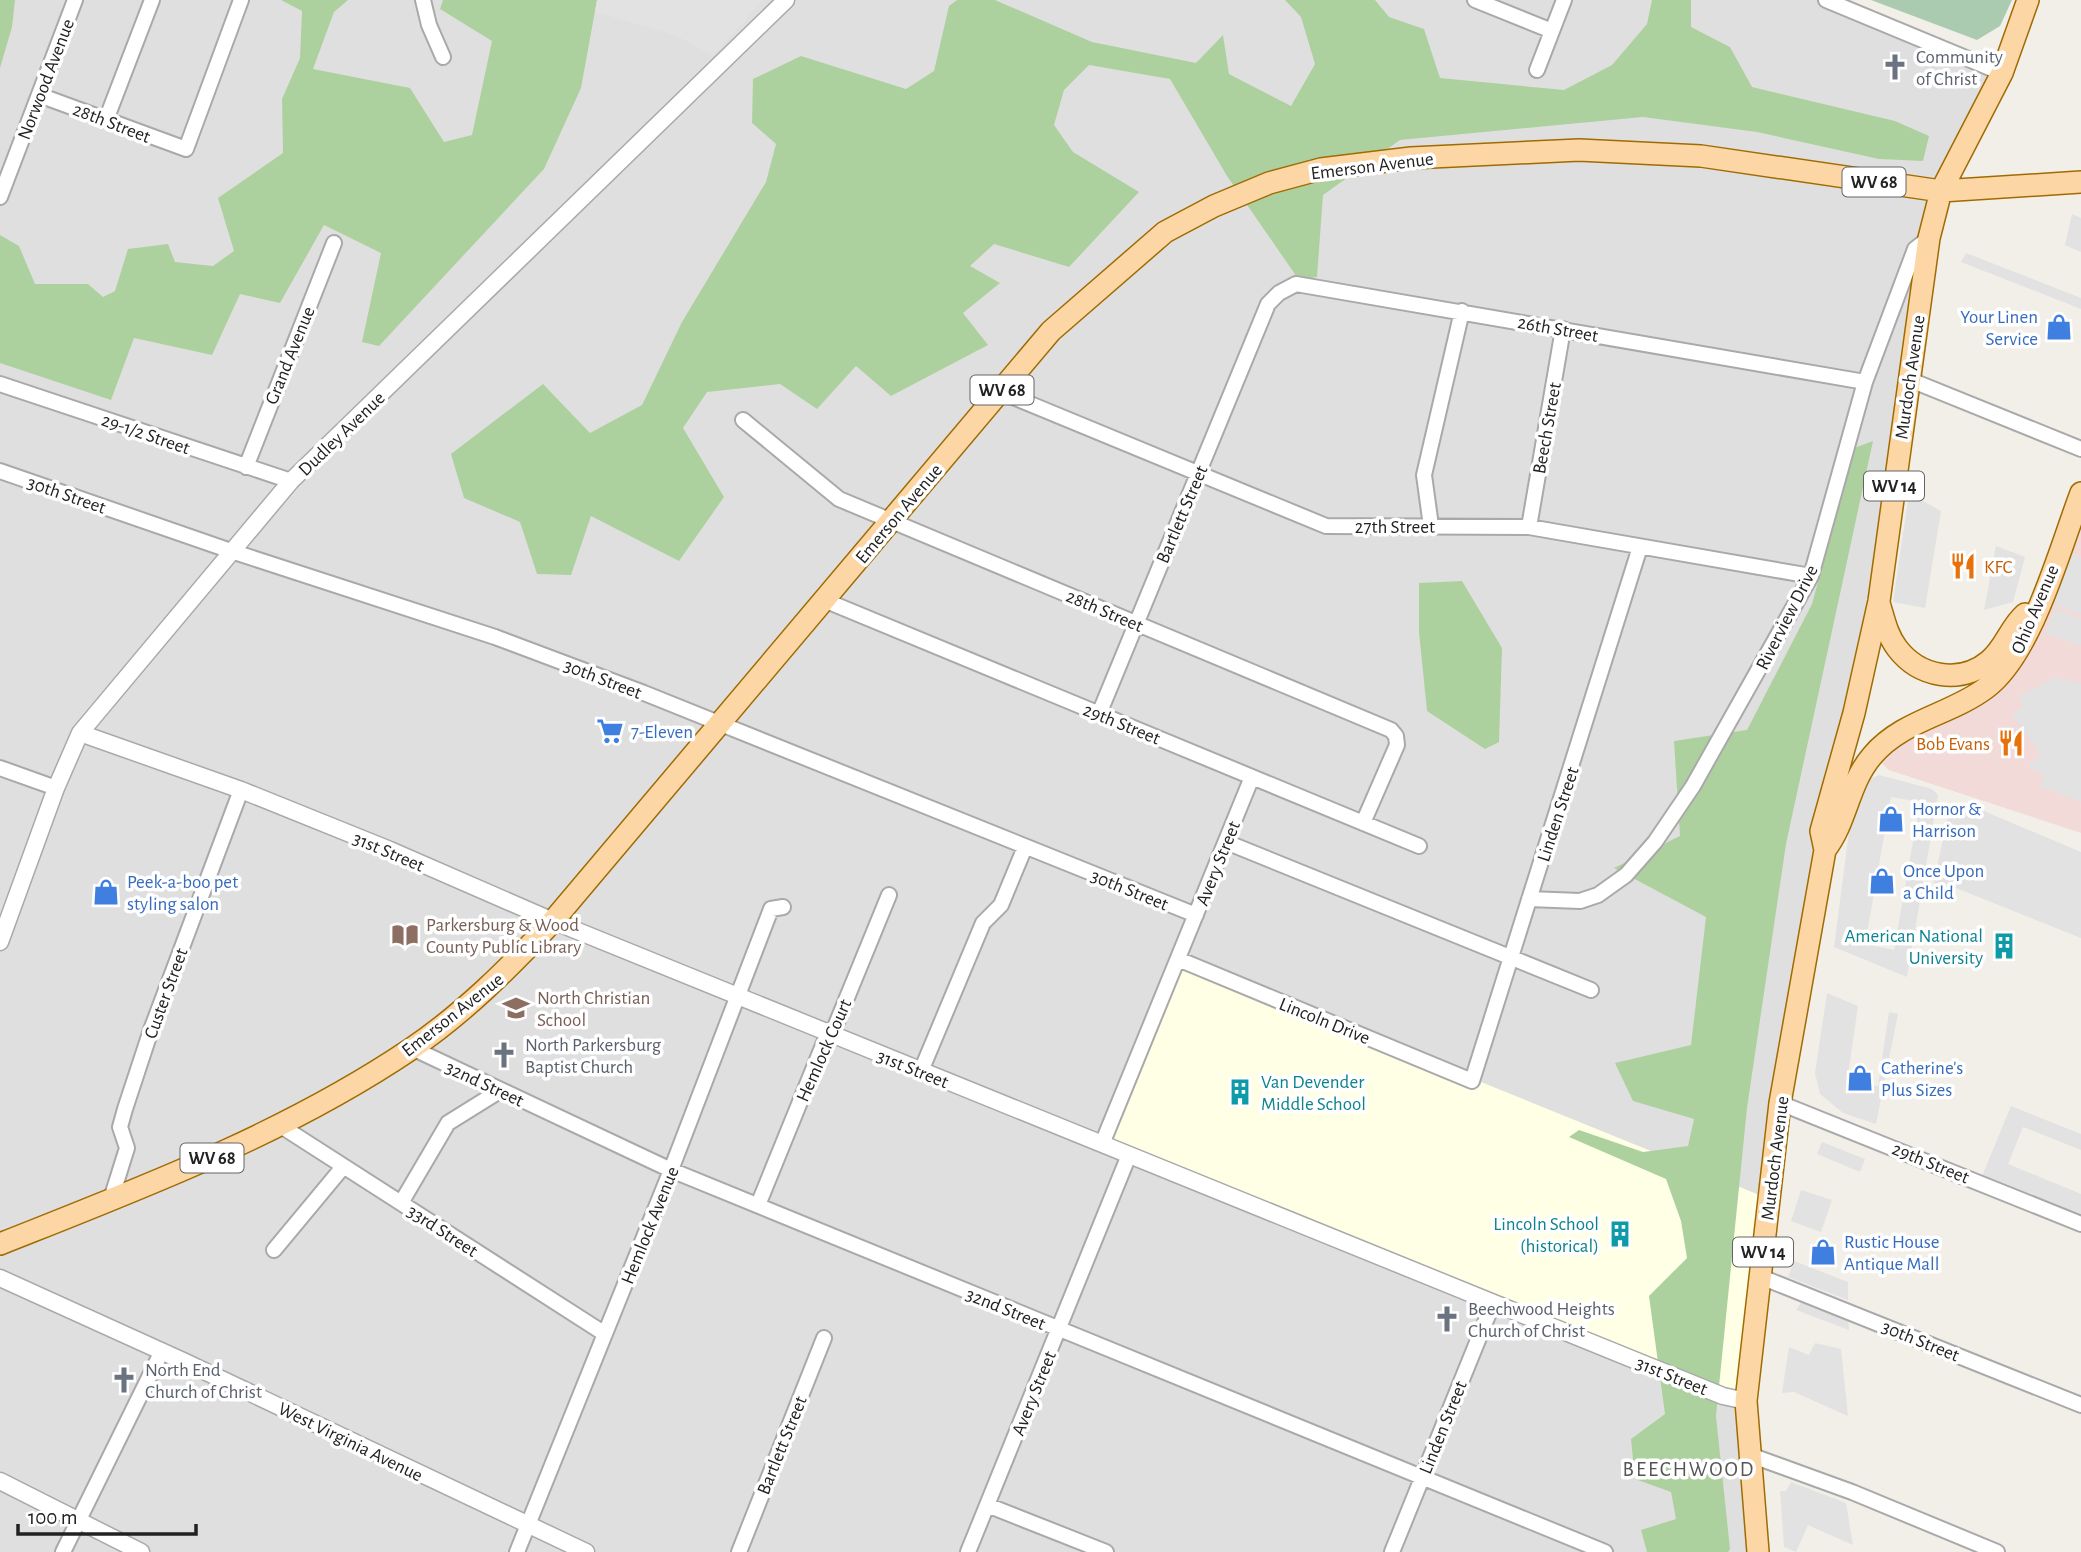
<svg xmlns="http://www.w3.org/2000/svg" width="2081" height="1552" font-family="'Alegreya Sans',sans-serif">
  <rect width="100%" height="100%" fill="#f2efe9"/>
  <path fill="#e0dfdf" d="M0,0h1826l176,73 -61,118 -172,1008 -297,-118 274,320 12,151h-1758z"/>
  <path fill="#f2dad9" d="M2081,493v340l-192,-63 -16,-15 130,-82z"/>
  <path fill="#ffffe5" d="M1178,959l591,240 -23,202 -644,-257z"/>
  <path fill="#add19e" d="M0,0h15l-3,27 -12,41z
    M281,0h67l-14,12 -21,57 97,19 34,54 28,-7 20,-94 -52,-32 3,-9h154l-16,88 -37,81 -165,177 -17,-4 19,-89 -57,-28 -44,78 -40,-9 -28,61 -78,-17 -23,62 -111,-37v-128l19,11 16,38h53l15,13 12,-6 13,-42 40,-5 7,18 38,4 21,-15 -16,-53 65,-45 -1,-54 18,-41 2,-47z
    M957,0h38l97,42 104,21 27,-28 6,39 62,32 24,-42 -14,-47 -16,-17h90l14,17 35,12 16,49 124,12 48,-25 35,-41 5,-24h39v27l39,20 22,40 143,34 34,15 -6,25 -44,-2 -122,-27 -114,-15 -243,23 -77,55 -6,82 -18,3 -72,-104 -57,-97 -81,-14 -25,25 -10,35 19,27 66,40 -70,75 -75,-23 -24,22 30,17 -37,30 25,32 -97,51 -35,-30 -39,43 -37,-25 -73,8 -24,36 41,69 -45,64 -88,-45 -20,59 -34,-1 -17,-52 -56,-24 -13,-44 92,-70 47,49 52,-28 40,-83 84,-140 10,-38 -24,-21 1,-44 48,-23 105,33 28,-18 15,-65z
    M1873,441l-87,403 -39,264 -31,308 14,133 -2,3h-81l-6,-22 35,-11 -5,-27 -36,-13 -4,-40 34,-25 -16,-118 38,-38 -6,-37 -15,-42 -97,-42 10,-7 64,22 45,-6 6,-27 -61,-18 -18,-38 76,-18 15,-128 -92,-49 66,-32 -6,-95 73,-11 65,-126 42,-156z
    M1462,581l40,67 -3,94 -14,7 -58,-38 -8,-79v-49z"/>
  <path fill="#aacbaf" d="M1871,0h141l-12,26 -23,14z"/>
  <path fill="#e2e2e2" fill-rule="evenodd" d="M597,0h166l-50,56 -38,-21 -80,-23z
    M2072,214l9,4v34l-16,-7z
    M1966,253l115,45v11l-120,-47z
    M1909,493l32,18 -16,97 -32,-6z
    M1996,546l29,11 -12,45 -29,8z
    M2072,554l9,4v57l-30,-12z
    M2055,609l26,10v27l-36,-13z
    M2056,677l25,7v118l-41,-16 4,-11 -17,-9 14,-10 -29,-42 11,-8 -5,-9z
    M1879,775l53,14 6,6 -31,182 -73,-30 17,-131 12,-34zM1891,797l29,5 -26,148 -29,-6z
    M1949,809l27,7 3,-7 102,43v86l-130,-52 -17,-3z
    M1827,993l31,13 -11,76 31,4 11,-74 9,2 -22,110 -33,-11 -23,-19 -5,-21z
    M2011,1106l70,28v16l-58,-23 -15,37 73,30v28l-101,-41z
    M1822,1142l43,17 -5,13 -43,-18z
    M1801,1190l31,10 -11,32 -30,-11z
    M1794,1261l54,21v18l-60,-23z
    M1805,1297l43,18 1,15 -53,-20z
    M1815,1343l26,6 7,67 -54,-24 -12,1 7,-46 20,8z
    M1791,1482l55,21 7,42 -45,-20 -12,27 -12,-5 -4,-56h6z"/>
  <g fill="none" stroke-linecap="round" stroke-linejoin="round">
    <g stroke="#a9a9a9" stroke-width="18">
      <path id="minor" d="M423,0l6,25 14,32
        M1475,0l77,31
        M1826,0l176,73
        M1537,70l27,-70
        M39,95l147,54 55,-149
        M106,120l46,-120
        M0,197l75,-197
        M1908,379l173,70
        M0,384l291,97
        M1001,392l325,134 203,1 282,49
        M743,420l96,79 552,231 5,6 1,9 -34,78
        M246,467l88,-224
        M0,471l231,80 264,86 149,56 552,222
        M1431,526l-7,-51 38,-164
        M1529,527l34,-198
        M824,600l595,246
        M1099,714l169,-410 11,-11 17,-9 569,98
        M0,768l56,20
        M1226,842l365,148
        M1529,899l51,2 18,-6 28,-20 29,-33 38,-56 118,-210 54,-194 50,-133 14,-11
        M1178,959l294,122 168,-534
        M412,1048l259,122 934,382
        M921,1071l62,-148 18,-18 24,-58
        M1780,1103l301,121
        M281,1126l324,208
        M1102,1144l150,-367
        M111,1199l16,-51 -7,-21 5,-18 26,-79 90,-240
        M401,1203l47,-80 53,-33
        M758,1205l70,-172 7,-6 54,-132
        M274,1250l69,-83
        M1761,1277l320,128
        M1750,1455l102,37 145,60
        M987,1505l119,47
        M63,1552l99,-201
        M517,1552l154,-382 100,-261 12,-2
        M739,1552l85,-214
        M968,1552l161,-397
        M1392,1552l101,-249"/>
    </g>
    <g stroke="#a9a9a9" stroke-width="19">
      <path id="tertiary" d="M80,733l161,57 149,60 163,71 1170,475 23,5
        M0,942l56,-154 24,-55 211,-252 495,-481
        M0,1278l183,83 403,191
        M0,1481l141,71"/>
    </g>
    <g stroke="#a06b00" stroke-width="24">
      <path id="primary" d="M1879,603c5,16 8,32 18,45 22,29 63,37 92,13 16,-13 21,-34 36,-47
        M1825,850c22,-28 23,-66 47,-94 30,-36 78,-41 114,-68 46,-34 74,-140 95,-195
        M0,1244c141,-56 285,-110 411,-195 53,-36 98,-81 142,-128l498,-590 114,-99 49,-26 55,-23 52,-14 90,-11 168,-8 122,6 240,35 140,-9
        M1758,1552l-12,-151 34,-298 45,-253 -4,-19 33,-118 25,-112 50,-363 12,-47 61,-118 26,-73"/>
    </g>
    <use href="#minor" stroke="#fff" stroke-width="14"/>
    <use href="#tertiary" stroke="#fff" stroke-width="16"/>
    <use href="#primary" stroke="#fcd6a4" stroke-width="21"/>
  </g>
  <defs>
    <g id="church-bare" transform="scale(2.1)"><path d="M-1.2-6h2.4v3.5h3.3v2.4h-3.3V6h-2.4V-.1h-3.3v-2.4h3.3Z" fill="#6b7280" stroke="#fff" stroke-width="2.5" paint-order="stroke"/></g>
    <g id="shop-bare" transform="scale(2.1)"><path d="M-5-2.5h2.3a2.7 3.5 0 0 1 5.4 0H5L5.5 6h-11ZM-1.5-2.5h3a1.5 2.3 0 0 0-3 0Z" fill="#3f7fe0" stroke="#fff" stroke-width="2.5" paint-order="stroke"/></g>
    <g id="restaurant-bare" transform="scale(2.1)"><path d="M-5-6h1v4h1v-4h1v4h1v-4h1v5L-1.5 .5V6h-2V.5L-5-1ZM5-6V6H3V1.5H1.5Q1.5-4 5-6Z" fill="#e8710a" stroke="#fff" stroke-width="2.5" paint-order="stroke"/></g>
    <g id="supermarket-bare" transform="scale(2.1)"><path d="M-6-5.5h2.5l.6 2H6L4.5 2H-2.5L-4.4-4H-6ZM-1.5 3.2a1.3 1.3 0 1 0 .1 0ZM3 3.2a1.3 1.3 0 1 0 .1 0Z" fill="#3f7fe0" stroke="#fff" stroke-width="2.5" paint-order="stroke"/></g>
    <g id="library-bare" transform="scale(2.1)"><path d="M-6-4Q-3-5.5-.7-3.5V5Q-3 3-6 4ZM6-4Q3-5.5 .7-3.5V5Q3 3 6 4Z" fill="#8d6e63" stroke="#fff" stroke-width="2.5" paint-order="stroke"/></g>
    <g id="building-bare" transform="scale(2.1)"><path d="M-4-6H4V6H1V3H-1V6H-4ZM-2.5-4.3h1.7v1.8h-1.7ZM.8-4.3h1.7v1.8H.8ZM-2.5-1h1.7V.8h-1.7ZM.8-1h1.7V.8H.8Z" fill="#0f9aa8" stroke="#fff" stroke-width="2.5" paint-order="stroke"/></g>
    <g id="school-bare" transform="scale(2.1)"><path d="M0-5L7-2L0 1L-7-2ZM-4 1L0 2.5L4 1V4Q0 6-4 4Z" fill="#8d6e63" stroke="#fff" stroke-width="2.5" paint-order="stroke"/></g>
  </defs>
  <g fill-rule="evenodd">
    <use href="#church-bare" x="1895" y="67"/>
    <use href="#shop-bare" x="2059" y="327"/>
    <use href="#restaurant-bare" x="1963" y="566"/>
    <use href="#supermarket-bare" x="610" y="731"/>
    <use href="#restaurant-bare" x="2011" y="743"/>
    <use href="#shop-bare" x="1891" y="819"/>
    <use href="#shop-bare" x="1882" y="881"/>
    <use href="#shop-bare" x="106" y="892"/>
    <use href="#library-bare" x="405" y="935"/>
    <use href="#building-bare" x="2004" y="946"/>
    <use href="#school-bare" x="516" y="1008"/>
    <use href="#church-bare" x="504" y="1055"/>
    <use href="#shop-bare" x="1860" y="1078"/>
    <use href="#building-bare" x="1240" y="1092"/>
    <use href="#building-bare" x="1620" y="1234"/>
    <use href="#shop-bare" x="1823" y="1252"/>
    <use href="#church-bare" x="1447" y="1319"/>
    <use href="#church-bare" x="124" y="1380"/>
  </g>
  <g text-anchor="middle" stroke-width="7" stroke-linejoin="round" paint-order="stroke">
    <g fill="#fff" stroke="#646464" stroke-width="2">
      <rect x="1842.5" y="167.5" width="63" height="29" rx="5"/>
      <rect x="970.5" y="375.5" width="63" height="29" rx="5"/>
      <rect x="1864" y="471.5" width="60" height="29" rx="5"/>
      <rect x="180.5" y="1143.5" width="63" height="29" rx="5"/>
      <rect x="1733" y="1237.5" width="60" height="29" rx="5"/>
    </g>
    <g font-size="18" font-weight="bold" fill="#222">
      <text x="1874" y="188">WV 68</text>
      <text x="1002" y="396">WV 68</text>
      <text x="1894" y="492">WV 14</text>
      <text x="212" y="1164">WV 68</text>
      <text x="1763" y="1258">WV 14</text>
    </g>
    <g font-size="19" fill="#5b616d" stroke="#fff" text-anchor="start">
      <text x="1916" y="63">Community<tspan x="1916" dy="22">of Christ</tspan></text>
      <text x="525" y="1051">North Parkersburg<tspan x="525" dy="22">Baptist Church</tspan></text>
      <text x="1468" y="1315">Beechwood Heights<tspan x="1468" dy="22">Church of Christ</tspan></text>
      <text x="145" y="1376">North End<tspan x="145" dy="22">Church of Christ</tspan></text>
    </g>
    <g font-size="19" fill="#222" stroke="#fff">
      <text transform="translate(45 79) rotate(-69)" y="7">Norwood Avenue</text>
      <text transform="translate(112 122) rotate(21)" y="7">28th Street</text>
      <text transform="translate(1372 165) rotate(-7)" y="7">Emerson Avenue</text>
      <text transform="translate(1558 328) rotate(10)" y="7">26th Street</text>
      <text transform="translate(289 355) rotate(-68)" y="7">Grand Avenue</text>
      <text transform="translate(1909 377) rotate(-82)" y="7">Murdoch Avenue</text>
      <text transform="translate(1546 428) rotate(-80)" y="7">Beech Street</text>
      <text transform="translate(146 433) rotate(19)" y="7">29-1/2 Street</text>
      <text transform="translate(341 433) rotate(-44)" y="7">Dudley Avenue</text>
      <text transform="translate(67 494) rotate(19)" y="7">30th Street</text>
      <text transform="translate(898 513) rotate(-50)" y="7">Emerson Avenue</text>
      <text transform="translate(1181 514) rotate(-67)" y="7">Bartlett Street</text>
      <text x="1395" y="533">27th Street</text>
      <text transform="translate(2034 609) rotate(-67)" y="7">Ohio Avenue</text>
      <text transform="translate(1105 610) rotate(23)" y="7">28th Street</text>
      <text transform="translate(1786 617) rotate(-63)" y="7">Riverview Drive</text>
      <text transform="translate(603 678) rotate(21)" y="7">30th Street</text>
      <text transform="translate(1122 723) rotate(22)" y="7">29th Street</text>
      <text transform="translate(1557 814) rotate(-72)" y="7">Linden Street</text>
      <text transform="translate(389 851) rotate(23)" y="7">31st Street</text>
      <text transform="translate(1217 863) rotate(-68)" y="7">Avery Street</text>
      <text transform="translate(1130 889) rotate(22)" y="7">30th Street</text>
      <text transform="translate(165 993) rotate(-70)" y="7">Custer Street</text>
      <text transform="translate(452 1014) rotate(-38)" y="7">Emerson Avenue</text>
      <text transform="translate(1325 1020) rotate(22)" y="7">Lincoln Drive</text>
      <text transform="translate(823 1050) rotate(-66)" y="7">Hemlock Court</text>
      <text transform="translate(913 1068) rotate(22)" y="7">31st Street</text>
      <text transform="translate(485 1083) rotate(25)" y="7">32nd Street</text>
      <text transform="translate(1774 1158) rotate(-83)" y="7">Murdoch Avenue</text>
      <text transform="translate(1931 1162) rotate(22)" y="7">29th Street</text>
      <text transform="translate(649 1225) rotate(-68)" y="7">Hemlock Avenue</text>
      <text transform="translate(443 1230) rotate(33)" y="7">33rd Street</text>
      <text transform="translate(1006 1308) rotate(22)" y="7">32nd Street</text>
      <text transform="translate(1921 1340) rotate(22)" y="7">30th Street</text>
      <text transform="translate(1672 1375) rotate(22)" y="7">31st Street</text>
      <text transform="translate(1033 1393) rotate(-68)" y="7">Avery Street</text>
      <text transform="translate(1442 1427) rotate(-68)" y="7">Linden Street</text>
      <text transform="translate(351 1441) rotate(26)" y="7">West Virginia Avenue</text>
      <text transform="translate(781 1445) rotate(-68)" y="7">Bartlett Street</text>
    </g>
    <g font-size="19" fill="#366cbe" stroke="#fff" text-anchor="start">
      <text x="2038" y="323" text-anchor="end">Your Linen<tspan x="2038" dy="22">Service</tspan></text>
      <text x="631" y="738">7-Eleven</text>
      <text x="1912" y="815">Hornor &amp;<tspan x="1912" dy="22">Harrison</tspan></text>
      <text x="1903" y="877">Once Upon<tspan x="1903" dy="22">a Child</tspan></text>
      <text x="127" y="888">Peek-a-boo pet<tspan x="127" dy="22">styling salon</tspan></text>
      <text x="1881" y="1074">Catherine's<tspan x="1881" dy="22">Plus Sizes</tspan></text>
      <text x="1844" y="1248">Rustic House<tspan x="1844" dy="22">Antique Mall</tspan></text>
    </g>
    <g font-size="19" fill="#c56008" stroke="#fff" text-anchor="start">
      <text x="1984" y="573">KFC</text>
      <text x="1990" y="750" text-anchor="end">Bob Evans</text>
    </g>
    <g font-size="19" fill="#785e54" stroke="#fff" text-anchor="start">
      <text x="426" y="931">Parkersburg &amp; Wood<tspan x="426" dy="22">County Public Library</tspan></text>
      <text x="537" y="1004">North Christian<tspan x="537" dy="22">School</tspan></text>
    </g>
    <g font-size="19" fill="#0d838f" stroke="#fff" text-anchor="end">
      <text x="1983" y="942">American National<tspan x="1983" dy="22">University</tspan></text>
      <text x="1261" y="1088" text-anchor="start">Van Devender<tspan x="1261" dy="22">Middle School</tspan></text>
      <text x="1599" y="1230">Lincoln School<tspan x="1599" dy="22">(historical)</tspan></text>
    </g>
    <g font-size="21" letter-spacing="2" fill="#555" stroke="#fff">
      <text x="1689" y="1476">BEECHWOOD</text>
    </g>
  </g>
  <path d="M18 1524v10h178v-10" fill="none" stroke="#222222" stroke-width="3.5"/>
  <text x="28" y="1524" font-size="21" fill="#222222" stroke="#ffffff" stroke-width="5" paint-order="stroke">100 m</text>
</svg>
